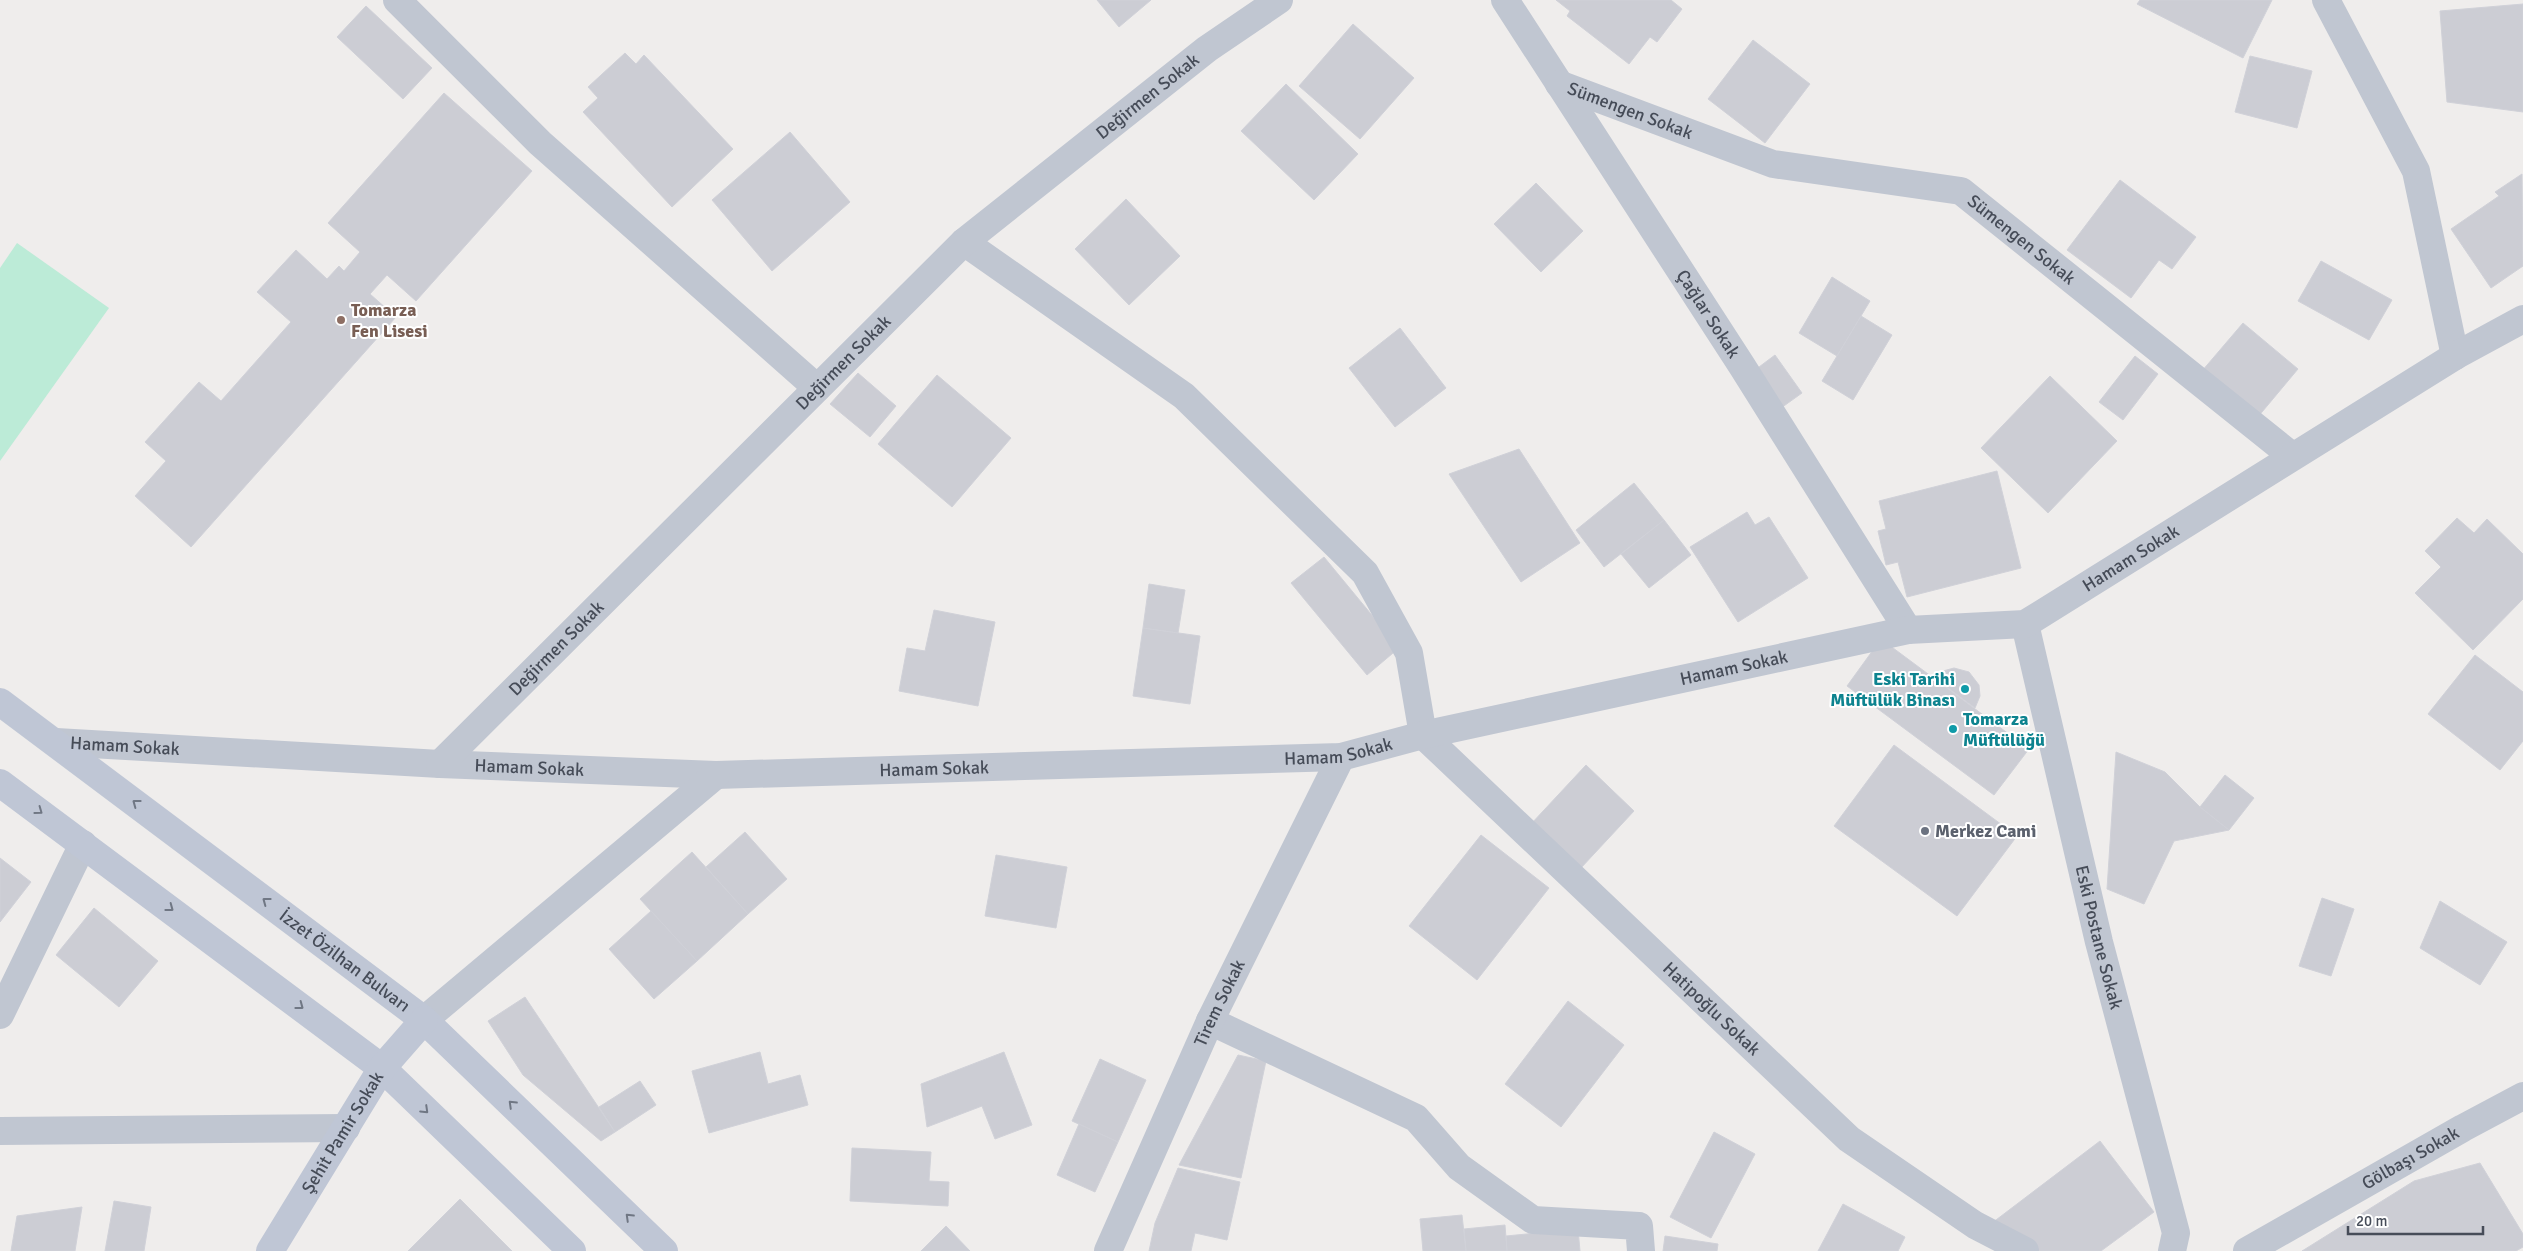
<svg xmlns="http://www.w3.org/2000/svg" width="2523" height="1251" font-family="Signika,sans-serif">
  <rect width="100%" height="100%" fill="#efedec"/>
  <path fill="#bcebd7" d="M17,243l92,65 -109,153v-193z"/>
  <path fill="#cccdd4" stroke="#d0d1d8" d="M1097,0h54l-32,27z
    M1556,0h115l11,9 -25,33 -7,-5 -21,27 -62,-48 3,-5z
    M2140,0h132l-29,58 -106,-54z
    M2523,4v108l-76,-10 -7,-91z
    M366,6l66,62 -29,31 -66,-62z
    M1353,24l61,54 -54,61 -61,-53z
    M1753,40l57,44 -45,59 -57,-44z
    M625,53l11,11 8,-9 89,94 -61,58 -89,-95 15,-14 -10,-11z
    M2250,56l62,15 -15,57 -62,-16z
    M1286,84l72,70 -44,46 -73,-69z
    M444,93l88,78 -116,130 -29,-26 -17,19 26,23 -205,230 -56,-51 31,-35 -21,-19 54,-60 22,19 70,-79 -34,-30 39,-42 31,29 12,-13 5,5 16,-19 -32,-29z
    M790,132l60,70 -78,69 -60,-71z
    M2522,174l1,92 -32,22 -40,-59 48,-33 -4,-4z
    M2120,180l76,57 -24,32 -13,-9 -28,38 -64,-48z
    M1536,183l47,48 -42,41 -47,-48z
    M1126,199l54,57 -51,49 -54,-56z
    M2321,261l71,39 -23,40 -71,-39z
    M1832,277l38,24 -33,55 -38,-23z
    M1861,316l31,19 -39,65 -31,-19z
    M2243,323l55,46 -46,55 -56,-46z
    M1400,328l46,60 -51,39 -46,-59z
    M1775,355l27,38 -28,20 -27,-37z
    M2135,356l23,18 -35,46 -24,-18z
    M858,373l38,33 -26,31 -40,-33z
    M937,375l74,63 -59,69 -74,-63z
    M2050,376l67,65 -69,72 -67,-65z
    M1519,449l61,94 -59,39 -72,-108z
    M1997,471l24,97 -114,29 -9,-35 -12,3 -8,-34 8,-2 -7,-28z
    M1634,483l30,37 -60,47 -28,-37z
    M1747,512l8,13 14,-8 39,61 -70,44 -48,-75z
    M2457,518l17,15 13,-14 36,35v45l-50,51 -58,-57 26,-26 -16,-16z
    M1664,520l27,35 -42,33 -28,-34z
    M1324,557l75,91 -32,27 -76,-92z
    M1149,584l36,6 -7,43 -35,-5z
    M934,610l61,12 -17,84 -79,-15 8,-43 18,3z
    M1143,628l57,8 -10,68 -57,-8z
    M1881,639l148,110 -35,46 -147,-109z
    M2475,655l48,37v49l-23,29 -72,-56z
    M1954,668l15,4 10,13 1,11 -5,12 -39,-29 7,-8z
    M1894,745l123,91 -60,80 -123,-90z
    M2116,752l49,20 35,35 29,23 -55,11 -30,63 -37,-15z
    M1586,765l48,46 -54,58 -49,-45z
    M2225,775l29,23 -25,32 -29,-23z
    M745,832l42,47 -39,35 -42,-47z
    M1481,835l68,53 -72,92 -68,-54z
    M692,852l56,62 -51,47 -57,-62z
    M996,855l71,12 -11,61 -71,-12z
    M0,858l31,24 -31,40z
    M2322,898l32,11 -23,67 -32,-10z
    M2440,901l67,41 -27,43 -60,-37z
    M94,908l64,53 -39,46 -63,-52z
    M651,911l46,50 -43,38 -45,-50z
    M525,997l90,135 -14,9 -78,-66 -35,-54z
    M1568,1001l56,44 -63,82 -56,-43z
    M760,1052l8,32 32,-9 8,30 -99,28 -17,-62z
    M1004,1052l28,73 -37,14 -13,-33 -55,21 -6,-43z
    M1238,1055l28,6 -25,117 -62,-13z
    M1100,1059l46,21 -28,62 -46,-21z
    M640,1081l16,24 -41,27 -16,-25z
    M1079,1124l39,18 -23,50 -38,-17z
    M1714,1132l41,22 -44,84 -41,-21z
    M2100,1141l54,71 -53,39h-67l-46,-25z
    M852,1148l79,4 -2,29 20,1 -1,24 -98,-5z
    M2480,1163l43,71v13l-7,4h-214l112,-70z
    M1178,1168l62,14 -13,58 -32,-7 -4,18h-42l6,-28z
    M460,1199l52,52h-104z
    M114,1201l37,6 -7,44h-39z
    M1843,1204l62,33 -7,14h-80z
    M82,1207l-7,44h-64l6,-35z
    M1462,1215l4,36h-43l-3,-32z
    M1505,1225l2,26h-41l-2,-22z
    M946,1226l24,25h-49z
    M1578,1229l2,22h-73l-1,-15z
    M1665,1236l53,8 -1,7h-54z"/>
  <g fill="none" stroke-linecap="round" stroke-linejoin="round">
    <g stroke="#c0c6d1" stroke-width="28">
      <path d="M397,0l143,143 277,245"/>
      <path id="s1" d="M1505,0l237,366 166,264"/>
      <path d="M2326,0l90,171 39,185"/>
      <path id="s2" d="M1559,84l214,80 188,27 331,265"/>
      <path id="s3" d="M964,242l220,154 181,177 44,80 14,82 426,404 126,86 50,26"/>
      <path id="s4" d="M2025,624l74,318 77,291 -4,18"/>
      <path id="s5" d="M56,742l384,22 276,11 625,-18 82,-22 485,-105 117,-6 430,-268 68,-37"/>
      <path id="s6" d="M440,764l524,-522 243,-193 72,-49"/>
      <path d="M0,1015l83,-171"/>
      <path d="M424,1020l292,-245"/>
      <path d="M1210,1021l206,97 43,49 74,53 106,6 2,25"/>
      <path d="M0,1131l346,-3"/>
      <path id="s7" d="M1108,1251l102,-230 131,-264"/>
      <path id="s8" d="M2247,1251l216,-123 60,-32"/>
    </g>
    <g stroke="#bfc6d5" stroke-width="28">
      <path id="s9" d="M0,702l424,318 240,231"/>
      <path d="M0,783l382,285 190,183"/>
      <path id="s10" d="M270,1251l112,-183 42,-48"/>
    </g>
  </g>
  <defs><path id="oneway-chevron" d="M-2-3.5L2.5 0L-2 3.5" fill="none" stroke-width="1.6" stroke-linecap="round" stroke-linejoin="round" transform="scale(1.25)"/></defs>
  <g stroke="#707784">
    <use href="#oneway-chevron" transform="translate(136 803) rotate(-143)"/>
    <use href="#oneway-chevron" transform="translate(39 811) rotate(36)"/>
    <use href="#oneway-chevron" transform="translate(266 901) rotate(-143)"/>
    <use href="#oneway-chevron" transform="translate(170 908) rotate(37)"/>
    <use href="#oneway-chevron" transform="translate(300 1006) rotate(37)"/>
    <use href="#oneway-chevron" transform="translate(512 1104) rotate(-136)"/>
    <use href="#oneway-chevron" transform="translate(425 1110) rotate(44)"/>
    <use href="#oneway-chevron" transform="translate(629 1217) rotate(-136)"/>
  </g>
  <circle fill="#8d6e63" stroke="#fff" stroke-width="2" cx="341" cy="320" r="5"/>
  <g fill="#0f9aa8" stroke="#fff" stroke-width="2">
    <circle cx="1965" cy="689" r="5"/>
    <circle cx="1953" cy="729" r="5"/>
  </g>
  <circle fill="#6b7280" stroke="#fff" stroke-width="2" cx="1925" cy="831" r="5"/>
  <g text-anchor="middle" stroke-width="4" stroke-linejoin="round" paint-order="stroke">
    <g font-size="18" fill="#464c58" stroke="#fff">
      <text dy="6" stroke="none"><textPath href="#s6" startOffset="974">Değirmen Sokak</textPath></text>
      <text dy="6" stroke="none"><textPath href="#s2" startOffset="76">Sümengen Sokak</textPath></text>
      <text dy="6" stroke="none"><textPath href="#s2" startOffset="496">Sümengen Sokak</textPath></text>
      <text dy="6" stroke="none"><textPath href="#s1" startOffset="374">Çağlar Sokak</textPath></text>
      <text dy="6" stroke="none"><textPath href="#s6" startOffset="569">Değirmen Sokak</textPath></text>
      <text dy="6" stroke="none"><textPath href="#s5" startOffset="2109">Hamam Sokak</textPath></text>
      <text dy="6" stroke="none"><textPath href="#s6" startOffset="164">Değirmen Sokak</textPath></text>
      <text dy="6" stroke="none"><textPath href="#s5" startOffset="1689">Hamam Sokak</textPath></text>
      <text dy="6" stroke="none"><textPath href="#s5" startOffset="69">Hamam Sokak</textPath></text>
      <text dy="6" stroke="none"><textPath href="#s5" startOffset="1284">Hamam Sokak</textPath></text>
      <text dy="6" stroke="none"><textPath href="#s5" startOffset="474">Hamam Sokak</textPath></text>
      <text dy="6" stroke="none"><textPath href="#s5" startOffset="879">Hamam Sokak</textPath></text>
      <text dy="6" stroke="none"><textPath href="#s4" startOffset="322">Eski Postane Sokak</textPath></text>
      <text dy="6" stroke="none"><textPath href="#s9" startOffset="431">İzzet Özilhan Bulvarı</textPath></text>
      <text dy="6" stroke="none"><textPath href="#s7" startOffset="272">Tirem Sokak</textPath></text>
      <text dy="6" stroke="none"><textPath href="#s3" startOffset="1094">Hatipoğlu Sokak</textPath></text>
      <text dy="6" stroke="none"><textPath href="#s10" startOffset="139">Şehit Pamir Sokak</textPath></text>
      <text dy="6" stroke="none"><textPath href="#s8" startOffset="188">Gölbaşı Sokak</textPath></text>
    </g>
    <g font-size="18" font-weight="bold" fill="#785e54" stroke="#fff" text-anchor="start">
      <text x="351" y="316">Tomarza<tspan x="351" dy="21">Fen Lisesi</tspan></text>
    </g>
    <g font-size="18" font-weight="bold" fill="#0d838f" stroke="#fff" text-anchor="end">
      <text x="1955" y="685">Eski Tarihi<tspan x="1955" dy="21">Müftülük Binası</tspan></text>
      <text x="1963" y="725" text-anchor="start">Tomarza<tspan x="1963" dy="21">Müftülüğü</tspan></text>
    </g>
    <g font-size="18" font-weight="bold" fill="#5b616d" stroke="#fff" text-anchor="start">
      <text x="1935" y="837">Merkez Cami</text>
    </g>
  </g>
  <path d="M2348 1226v8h135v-8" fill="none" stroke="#464c58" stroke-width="2.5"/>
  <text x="2356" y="1226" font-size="15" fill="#464c58" stroke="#ffffff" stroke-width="4" paint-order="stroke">20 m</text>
</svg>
